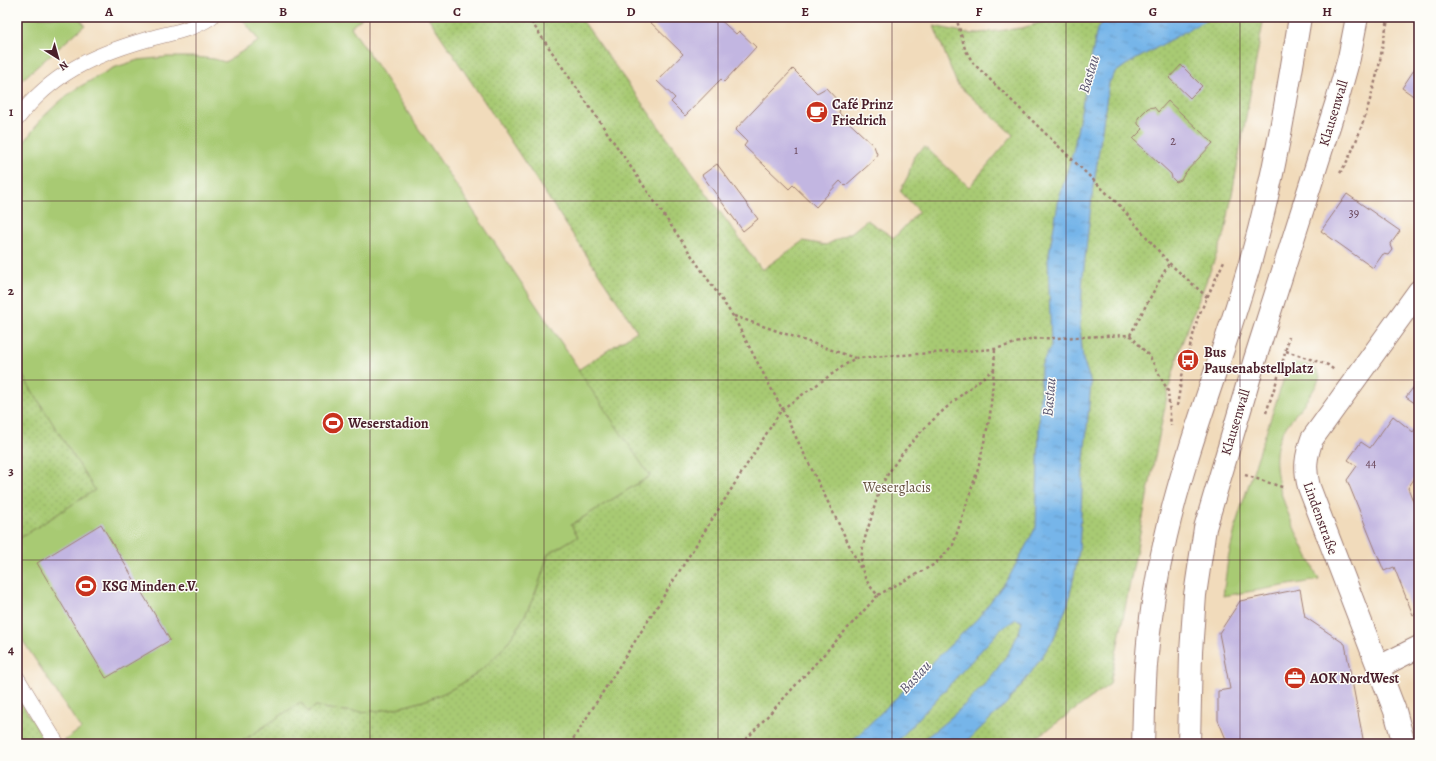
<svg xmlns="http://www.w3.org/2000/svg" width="1436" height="761" font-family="Alegreya,serif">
  <defs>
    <pattern id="park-dots" width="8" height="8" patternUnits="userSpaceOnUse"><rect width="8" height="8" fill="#a8ca73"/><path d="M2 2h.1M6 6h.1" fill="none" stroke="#92ad64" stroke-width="1.8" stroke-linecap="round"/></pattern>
    <pattern id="water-ripples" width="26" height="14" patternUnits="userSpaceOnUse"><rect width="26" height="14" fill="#76b5e9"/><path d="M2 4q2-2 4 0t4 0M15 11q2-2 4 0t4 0" fill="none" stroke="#6393bd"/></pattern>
  </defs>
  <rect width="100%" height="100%" fill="#fdfcf7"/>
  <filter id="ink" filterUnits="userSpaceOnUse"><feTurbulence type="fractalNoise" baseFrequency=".025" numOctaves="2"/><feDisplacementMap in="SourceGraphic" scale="8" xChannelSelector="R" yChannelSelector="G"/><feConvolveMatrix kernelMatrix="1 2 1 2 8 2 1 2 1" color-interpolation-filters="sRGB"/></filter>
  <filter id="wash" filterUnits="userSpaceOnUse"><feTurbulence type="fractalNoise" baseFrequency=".012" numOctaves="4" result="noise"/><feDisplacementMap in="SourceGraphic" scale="16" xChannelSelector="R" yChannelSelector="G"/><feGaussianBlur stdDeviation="0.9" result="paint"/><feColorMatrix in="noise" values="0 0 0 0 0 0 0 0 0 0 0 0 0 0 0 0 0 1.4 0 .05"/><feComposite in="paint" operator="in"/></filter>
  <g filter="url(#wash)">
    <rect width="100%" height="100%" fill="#f1dbbb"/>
    <path fill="#a8ca73" stroke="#79744f" d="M17,17h61l7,8 -68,59z
      M241,17h120l1,1 -11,9 299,449 -79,49 7,11 -30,18c-21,81 -64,135 -147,153 -29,6 -56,7 -85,-1l-8,6 -7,-9 -63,41h-171l-2,-4 16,-11 -64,-97v-92l77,-50 -77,-123v-215l25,-34 16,-15 16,-13 39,-22 25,-8 29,-3h28l19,2 11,3 34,-21z
      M1294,363c11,0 24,3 26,14 -8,21 -27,37 -38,56 -22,40 20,109 37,147l-96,16 5,-37 10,-42 50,-151z"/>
    <path fill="url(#park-dots)" stroke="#79744f" d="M428,17h152l182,253 41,-29 23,4 26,-13 15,-12 27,18 25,-27 -19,-20 8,-15 6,-20 11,-9 44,40 44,-52 -56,-51 -23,-58 38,8 50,-6 38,-11h204l-39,216 -45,115 -12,43 -58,293 -82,60h-790l63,-42 7,10 8,-6c29,8 56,7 85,1 83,-18 126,-72 147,-153l30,-18 -7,-11 79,-49 -72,-106 59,-39z
      M17,367l78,123 -78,50z
      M17,696l30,48h-30z"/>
    <path fill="url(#water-ripples)" stroke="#606a8a" d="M1111,17h100l-85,48 -11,8 -6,10 -17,114 -9,79 -3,49 3,34 8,24 -8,88 -4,81 -11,52 -15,36 -23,34 -24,30 -42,40h-48c37,-24 95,-78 106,-122l-6,-3 -16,11 -105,114h-46l129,-126 31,-41 27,-50 5,-161 10,-20 -3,-87 11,-61 14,-46 24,-123 8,-10z"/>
    <g id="blocks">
      <path fill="#c2b6e1" d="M645,17h72l19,17 3,-3 17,16 -32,35 -3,-3 -36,37 -14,-14 4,-4 -18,-17 26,-27z
        M1181,65l21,21 -12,12 -21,-20z
        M1416,67l3,2v31l-17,-12z
        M793,69l24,24 9,-5 15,16 -2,9 35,33 3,8 -4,7 -28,25 -5,-5 -24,26 -23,-22 -4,4 -45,-43 3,-4 -12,-12z
        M1168,101l45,42 -28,30 -4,7 -5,2 -4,-4 -1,-4 -38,-35 10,-10 -5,-5v-6l10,-10 6,-1 4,5z
        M717,164l41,55 -15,12 -41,-56z
        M1347,194l53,37 -10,14 2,5 -4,5 -5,-1 -10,14 -52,-37z
        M1419,380v26l-13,-9z
        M1393,416l20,16 6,-8v48l-11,16 11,28v96l-6,3 -19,-48 -10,4 -37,-91 10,-14 -9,-6 13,-18 9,6z
        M101,524l69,116 -64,38 -69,-115z
        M1300,589l5,28 40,27 19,100h-136l-10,-24v-29l12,-2 -11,-56 21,-32z"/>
    </g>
  </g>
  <g filter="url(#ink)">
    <use href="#blocks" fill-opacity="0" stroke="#9e7d73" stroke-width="1"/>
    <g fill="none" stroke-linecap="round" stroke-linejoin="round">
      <g stroke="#9e7d73" stroke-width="16">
        <path id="lane" d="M17,119c34,-45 76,-64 128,-79 23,-7 46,-9 66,-23
          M17,678l40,66"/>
      </g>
      <g stroke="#9e7d73" stroke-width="24">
        <path id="street" d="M1379,667l40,-20
          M1404,744l-9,-33 -86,-224c-5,-19 -3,-31 3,-48l107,-148"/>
      </g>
      <g stroke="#9e7d73" stroke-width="24">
        <path id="secondary" d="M1143,744c1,-26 1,-53 3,-79 3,-43 10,-87 20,-129 22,-96 60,-186 86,-280 22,-78 35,-159 48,-239
          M1189,744l2,-92 4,-57 10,-67 50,-169 82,-258 12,-43 8,-41"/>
      </g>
      <path stroke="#9e7d73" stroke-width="2.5" stroke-dasharray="3 3" stroke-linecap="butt" d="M528,17l205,299 49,93 79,160
        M956,17l9,32 8,14 146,142 50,58 38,34
        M1340,173c17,-24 32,-78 39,-107 3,-16 5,-33 10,-49
        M734,316l121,42
        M1130,335l20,22 18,34 3,35
        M1286,351l42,14 6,5
        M1177,406l5,-30 16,-59 26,-56
        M1266,413l15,-45 8,-31
        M1245,475l40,13
        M878,595l57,-31 18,-19 25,-76 12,-53 4,-47
        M570,744l212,-335 73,-51 140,-9 35,-10 100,-4 39,-72
        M742,744l136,-149c-23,-22 -18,-42 -9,-70 5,-14 8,-33 16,-46 27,-46 68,-78 109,-110l1,-20"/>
      <use href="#lane" stroke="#fff" stroke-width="15"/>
      <use href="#street" stroke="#fff" stroke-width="22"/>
      <use href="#secondary" stroke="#fff" stroke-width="22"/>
    </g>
  </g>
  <path fill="none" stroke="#4a1f2b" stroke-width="1" stroke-opacity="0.55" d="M196,17v727M370,17v727M544,17v727M718,17v727M892,17v727M1066,17v727M1240,17v727M17,201h1402M17,380h1402M17,560h1402"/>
  <defs>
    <g id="cafe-disc" transform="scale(1.15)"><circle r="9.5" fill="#c8321e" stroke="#fdfcf7"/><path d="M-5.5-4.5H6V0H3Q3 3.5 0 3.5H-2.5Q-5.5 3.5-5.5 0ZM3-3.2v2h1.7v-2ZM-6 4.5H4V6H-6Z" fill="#fff"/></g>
    <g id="bus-disc" transform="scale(1.15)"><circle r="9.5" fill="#c8321e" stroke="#fdfcf7"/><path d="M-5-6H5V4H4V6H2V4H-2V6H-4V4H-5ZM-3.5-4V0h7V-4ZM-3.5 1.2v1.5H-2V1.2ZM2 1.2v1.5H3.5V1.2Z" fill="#fff"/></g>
    <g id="stadium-disc" transform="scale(1.15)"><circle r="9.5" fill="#c8321e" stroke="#fdfcf7"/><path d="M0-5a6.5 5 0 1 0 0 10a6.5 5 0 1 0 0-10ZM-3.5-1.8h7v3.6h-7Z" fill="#fff"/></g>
    <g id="office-disc" transform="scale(1.15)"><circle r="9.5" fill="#c8321e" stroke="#fdfcf7"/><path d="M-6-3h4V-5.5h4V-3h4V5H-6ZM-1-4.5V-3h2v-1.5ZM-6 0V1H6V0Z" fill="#fff"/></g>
  </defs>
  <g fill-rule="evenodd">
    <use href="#cafe-disc" x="817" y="112"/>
    <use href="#bus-disc" x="1188" y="360"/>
    <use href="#stadium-disc" x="333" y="423"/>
    <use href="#stadium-disc" x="86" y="586"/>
    <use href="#office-disc" x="1295" y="678"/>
  </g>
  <g text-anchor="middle" stroke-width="3" stroke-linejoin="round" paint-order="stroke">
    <g font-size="12" fill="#684558">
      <text x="1173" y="145">2</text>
      <text x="796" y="154">1</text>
      <text x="1354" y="217">39</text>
      <text x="1371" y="467">44</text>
    </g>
    <g font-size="14" font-weight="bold" fill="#4a1f2b" stroke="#fdfcf7" text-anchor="start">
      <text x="832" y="109">Café Prinz<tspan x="832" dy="16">Friedrich</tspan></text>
      <text x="1204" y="357">Bus<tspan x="1204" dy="16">Pausenabstellplatz</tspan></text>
      <text x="348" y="428">Weserstadion</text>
      <text x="102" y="591">KSG Minden e.V.</text>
      <text x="1310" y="683">AOK NordWest</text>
    </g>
    <g font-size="14" fill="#4a1f2b" stroke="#fdfcf7">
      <text transform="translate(1333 113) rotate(-73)" y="5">Klausenwall</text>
      <text transform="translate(1235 422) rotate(-73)" y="5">Klausenwall</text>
      <text transform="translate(1321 518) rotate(70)" y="5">Lindenstraße</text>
    </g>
    <g font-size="14" fill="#665241" stroke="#fdfcf7">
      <text x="897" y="492">Weserglacis</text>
    </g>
    <g font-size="15" font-style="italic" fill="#59546e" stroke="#fdfcf7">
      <text transform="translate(1089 74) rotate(-73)" y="5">Bastau</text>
      <text transform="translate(1049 397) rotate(-85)" y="5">Bastau</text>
      <text transform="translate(915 677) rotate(-47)" y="5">Bastau</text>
    </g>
  </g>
  <rect width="1436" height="761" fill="none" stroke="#fdfcf7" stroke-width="44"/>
  <g transform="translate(58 58) rotate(143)" stroke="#fdfcf7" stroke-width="3" paint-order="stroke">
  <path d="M0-3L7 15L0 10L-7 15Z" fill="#4a1f2b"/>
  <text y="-6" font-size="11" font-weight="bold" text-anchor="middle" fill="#4a1f2b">N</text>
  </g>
  <rect x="22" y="22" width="1392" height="717" fill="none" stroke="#4a1f2b" stroke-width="1.5"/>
  <g font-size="13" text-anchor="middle" font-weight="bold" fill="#4a1f2b">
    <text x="109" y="16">A</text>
    <text x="283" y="16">B</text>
    <text x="457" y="16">C</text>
    <text x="631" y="16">D</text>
    <text x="805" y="16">E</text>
    <text x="979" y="16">F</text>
    <text x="1153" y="16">G</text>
    <text x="1327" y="16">H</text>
    <text x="11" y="116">1</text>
    <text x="11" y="295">2</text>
    <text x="11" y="475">3</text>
    <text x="11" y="654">4</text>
  </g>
</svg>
